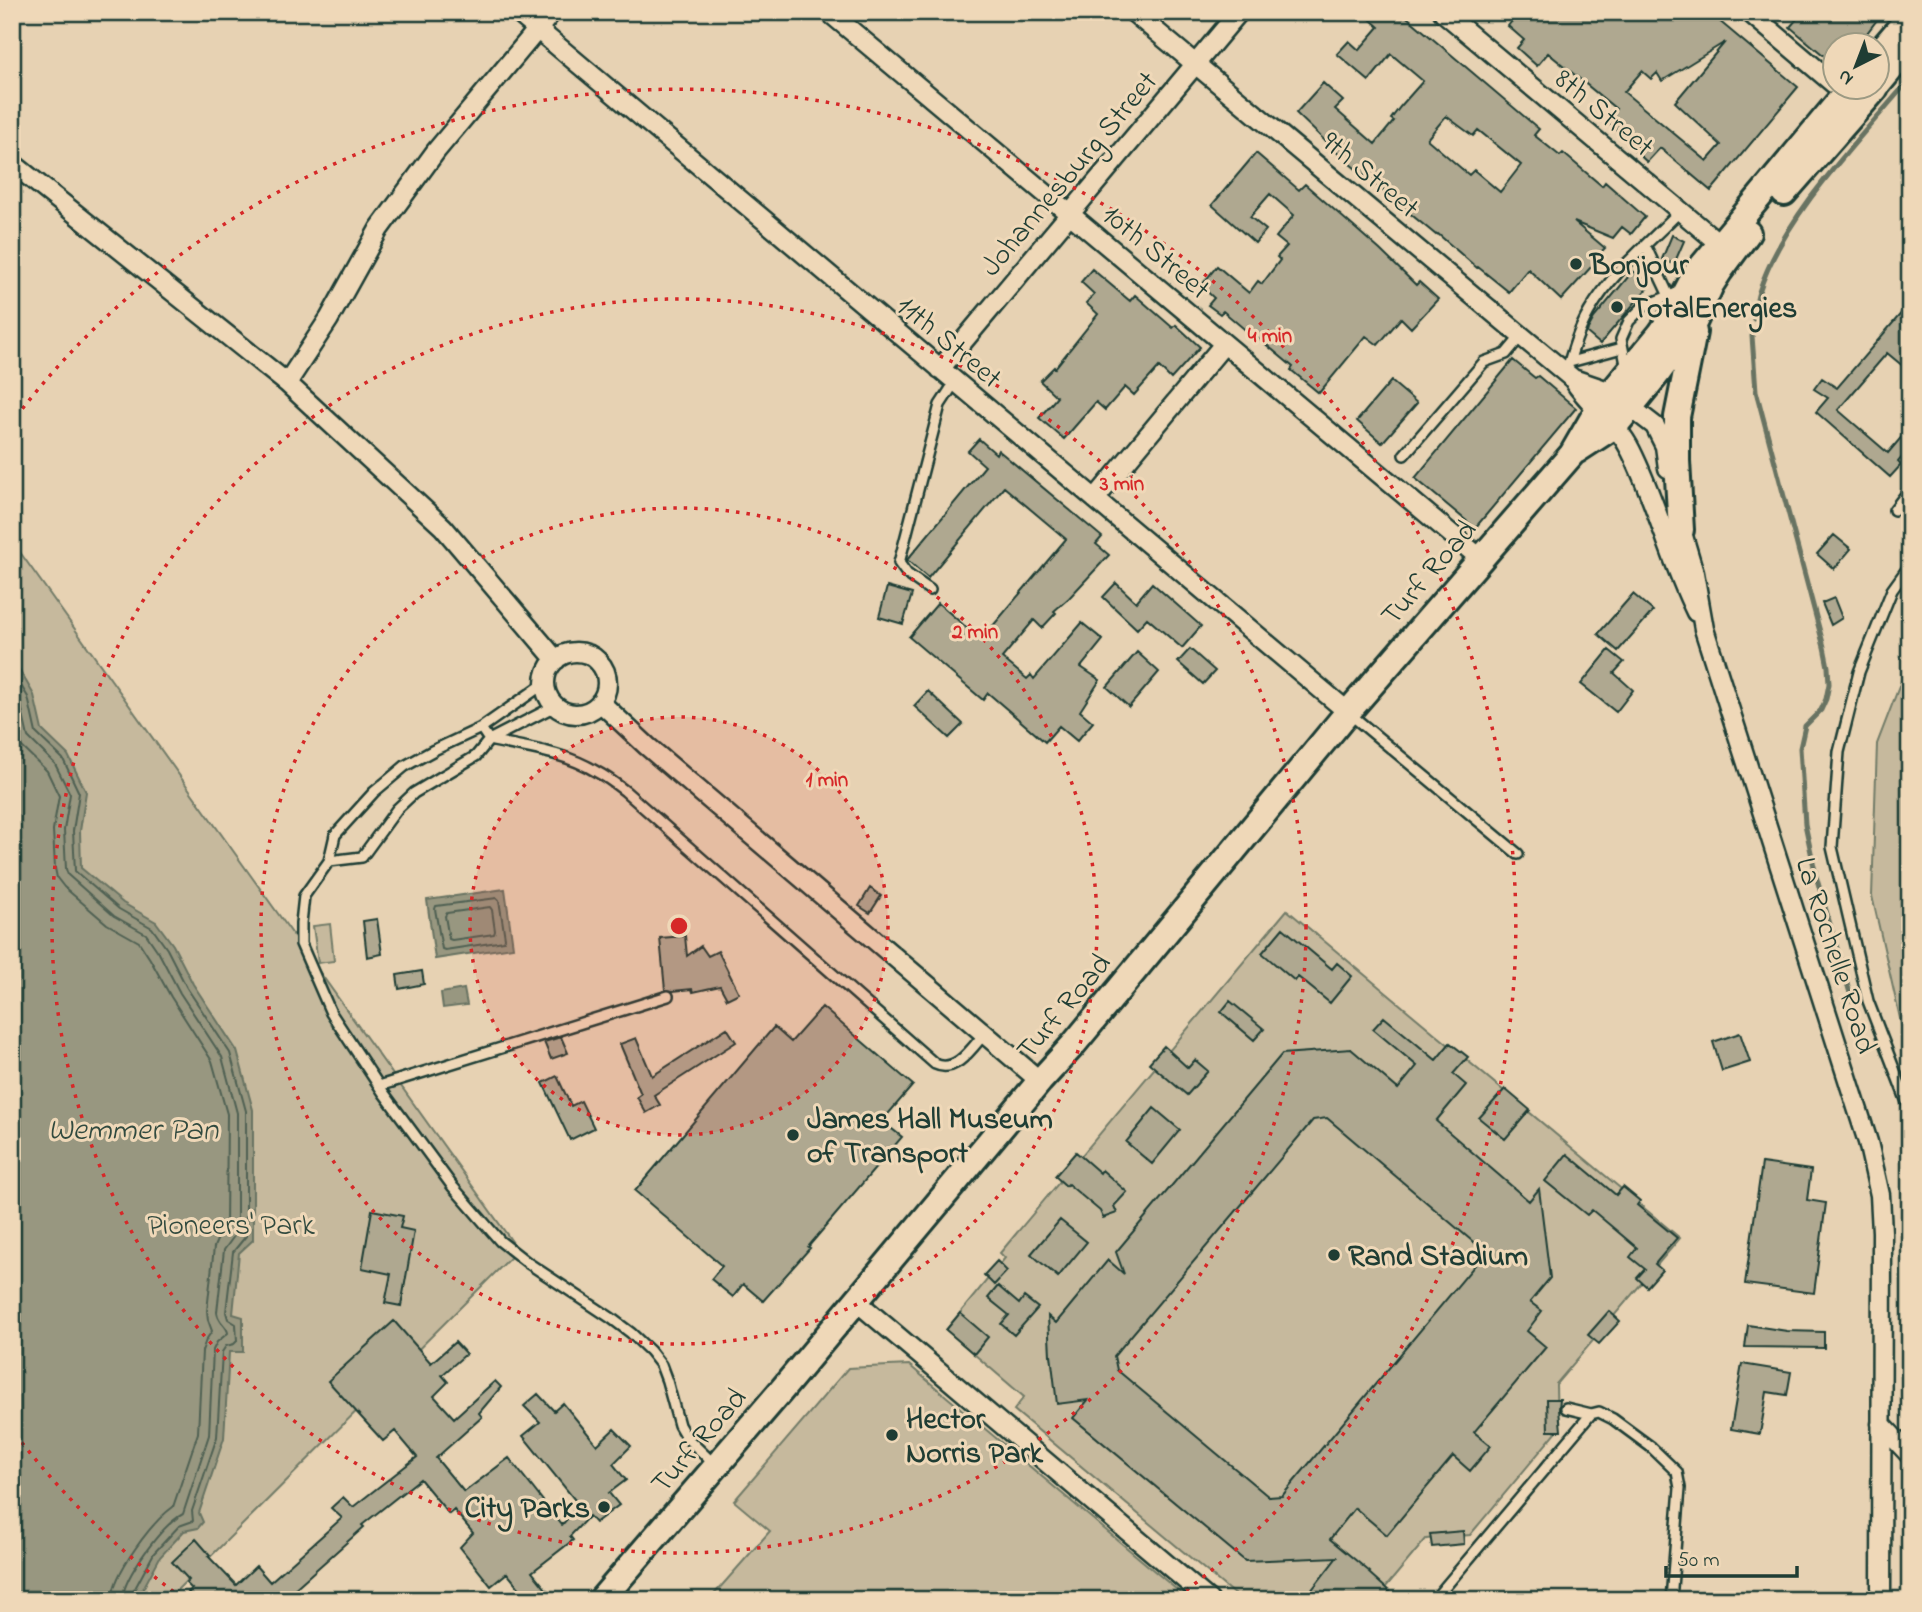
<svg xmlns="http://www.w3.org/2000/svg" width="1922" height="1612" font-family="'Indie Flower',sans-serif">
  <rect width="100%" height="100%" fill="#e7d2b3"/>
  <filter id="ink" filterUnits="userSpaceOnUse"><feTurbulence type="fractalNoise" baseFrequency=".0143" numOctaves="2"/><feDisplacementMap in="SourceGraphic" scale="14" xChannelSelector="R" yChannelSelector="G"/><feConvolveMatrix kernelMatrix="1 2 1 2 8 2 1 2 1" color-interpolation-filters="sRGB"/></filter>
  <g filter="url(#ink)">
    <path fill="#c6b99d" stroke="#727b68" stroke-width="2" d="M12,541l506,709 -351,350h-155z
      M1910,658v404l-38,-166 5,-152z
      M1287,910l393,328 -124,146 1,47 -87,104 -44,4 -51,61h-134l-227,-190 10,-13 -78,-67 59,-72 -5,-5z
      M330,924l4,37 -16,2 -5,-37z
      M909,1365l280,235h-480l61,-69 -36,-30 114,-133z"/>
    <path fill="#989780" stroke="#687362" stroke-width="2" d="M12,657l22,38 8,35 26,25 18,37 -6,39 1,37 42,35 33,19 17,23 20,39 44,67 16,59v130l-14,13 -6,61 10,3v35h-14l-5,86 -25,75 4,9 -5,6 -14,3 -24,26 -23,43h-125z
      M505,889l8,58 -78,12 -8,-59z
      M464,989l3,16 -24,3 -2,-15z"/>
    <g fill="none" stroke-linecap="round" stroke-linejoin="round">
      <path stroke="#4f6152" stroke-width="2" d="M12,671l16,26 8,36 27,26 16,34 -6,38 2,40 44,38 33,19 15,21 20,39 43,65 16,58v125l-13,16 -7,60 2,7 8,5 1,17 -3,3 -8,2 -4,6 -5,85 -25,74 1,10 -14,5 -25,27 -22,41 -1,6
        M12,688l8,13 8,36 27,27 15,30 -6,36 2,39 2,6 46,41 32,18 13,19 21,40 42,64 15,56v119l-13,18 -7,62c1,11 10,13 11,21l-11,9 -4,8 -4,85 -26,79c-21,11 -59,62 -61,86
        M12,717l8,28 27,26 12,25 -6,34 2,38 2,10 7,9 43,37 32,18 11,17 21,38 41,64 15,53 -1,114 -9,12 -3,7 -7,64 1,9 4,11 -6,9 -4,11 -4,82 -25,74c-21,15 -60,66 -61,93
        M497,898l2,2 6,38 -1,3 -59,9 -3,-1 -7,-40 1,-3z
        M490,907l2,3 3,21 -1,3 -42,6 -3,-1 -4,-23 2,-3z"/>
      <path stroke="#687362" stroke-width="5" d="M1754,319c2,-9 2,-19 5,-27 23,-74 101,-154 151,-213
        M1752,336l4,55 68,256 4,20 1,17 -3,15 -5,11 -16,16 -5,22 5,76 11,52 36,124"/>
    </g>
    <path fill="#afa890" stroke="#1f3d34" stroke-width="2" fill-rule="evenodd" d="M1362,12h39l138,117 -5,6 26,21 3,-3 39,33 3,-4 40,35 -14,17 -9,-7 -9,11 -39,-16 31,26 -5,5 2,2 -41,45 -33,-31 -19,23 -31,-25 -1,1 -39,-34 -2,1 -92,-76 -48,-46 27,-30 20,18 -8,8 40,35 19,-23 -3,-2 9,-12 23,-26 -32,-27 -22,27 -32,-27 12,-13 10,9 20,-23zM1446,116l27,20 5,-6 43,35 -21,27 -26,-22 -5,5 -42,-36z
      M1519,12h112l7,6 5,-6h82l-7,8 80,67 -87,104 -51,-43 -13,14 -12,-11 3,-4 -32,-26 10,-12 -68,-56 -11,13 -20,-18 7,-8 -16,-14zM1725,42l-50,60 46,43 -14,16 -83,-69 18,-21 9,8 6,-6 5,8z
      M1803,12h80l-26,34h-22v19l-45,-38z
      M1256,153l43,37 6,-6 75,66 36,35 3,-3 19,17 -27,29 -10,-10 -23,27 -12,-9 -47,57 -28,-23 2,-3 -36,-30 -1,2 -33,-28 -3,3 -12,-9 6,-7 -13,-12 16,-20 32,27 9,-12 4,3 18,-24 -3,-3 10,-11 -11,-9 18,-22 -24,-21 -20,23 16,13 -11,13 -43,-38z
      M1672,235l12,6 -10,23 -12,-5z
      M1092,269l38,32 5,-6 38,33 3,-3 24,22 -29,32 -12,-12 -25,28 -9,-8 -20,23 -9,-8 -32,37 -25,-21 18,-21 -17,-16 14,-14 1,1 43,-54 -12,-11 8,-9 -13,-12z
      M1633,271l17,14 -50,59 -13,-11 1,-4 6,-11z
      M1910,303v69l-23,-19 -49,57 50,43 22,-26v21l-12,14 3,3 -11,12 -74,-65 12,-14 -14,-9 8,-11 15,10z
      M1513,360l22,18 3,-2 38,32 -101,120 -60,-50z
      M1391,381l26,22 -35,40 -25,-22z
      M979,439l17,15 2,-4 104,87 -6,7 13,11 -40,43 -15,13 2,2 -14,15 -8,-8 -32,38 25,21 4,-4 3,4 48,-56 21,17 -22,27 19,13 -20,31 13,11 -16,19 -18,-15 -14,16 -57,-49 -5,7 -74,-63 29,-34 43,37 85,-101 -62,-52 -76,91 -21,-18 78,-94 -17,-15z
      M1834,535l17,14 -17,20 -17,-15z
      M1116,583l20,19 16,-19 49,43 -19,22 -35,-30 -10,11 -34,-32z
      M887,587l25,7 -9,30 -24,-7z
      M1633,594l20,17 -35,40 -20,-17z
      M1834,598l8,20 -11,7 -9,-22z
      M1190,649l25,22 -12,13 -25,-22z
      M1609,650l15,12 -10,11 19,17 -17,22 -35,-28z
      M1137,652l22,20 -30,35 -22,-20z
      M928,691l35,33 -14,14 -35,-32z
      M870,888l11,8 -11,17 -11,-7z
      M377,919l5,35 -15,3 -4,-36z
      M1283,928l49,41 5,-6 15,13 -22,27 -32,-26 -3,4 -33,-28z
      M685,936l2,20 14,-10 7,10 10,-5 21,42 -12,6 -7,-13 -27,6 -1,-3 -19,2 -8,-1 -5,-52z
      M422,971l2,13 -25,5 -2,-14z
      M1230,1001l34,28 -10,11 -33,-28z
      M822,1007l91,78 -31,36 20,16 -94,110 2,1 -47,53 -20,-17 -10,13 -22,-18 11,-13 -87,-75 139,-164 17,15z
      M1384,1017l52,43 14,-17 18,14 -15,17 13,11 -30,36 93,80 10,-12 11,89 -20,24 12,9 -15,20 19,16 -72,85 17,14 -21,25 -17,-15 -66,79 -32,-27 -25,31 40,33 -1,1 30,27h-95l33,-43 -92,4 -172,-143 15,-18 -31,4 -6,-49h-1l-2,-39 8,7 52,-63 16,14 -8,-22 166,-198 69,-5 47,40 19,-23 -44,-37zM1327,1118l151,128 2,13 -198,237 -13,1 -152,-127 -3,-14 199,-236z
      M727,1028l9,14 -82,53 6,10 -14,8 -9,-16 4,-3 -21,-50 16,-6 16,38z
      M1740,1033l10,29 -28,9 -9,-29z
      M561,1037l7,16 -17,6 -7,-17z
      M1164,1046l24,22 7,-8 13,11 -21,24 -38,-32z
      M557,1076l14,30 10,-5 13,27 -24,12 -27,-57z
      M1505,1089l25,21 -25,29 -26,-21z
      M1154,1108l26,22 -28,34 -26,-22z
      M1076,1152l24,21 2,-3 25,22 -13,14 3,7 -14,5 -3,-7 -32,-27 -2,2 -11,-10z
      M1567,1154l49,41 7,-8 17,14 -3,4 40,33 -22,26 7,6 -15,17 -10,-9 8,-9 -15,-12 7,-9 -45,-38 -5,5 -42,-34z
      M1762,1163l49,7 -4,30 19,3 -12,90 -69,-9z
      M372,1210l31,6 -3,12 14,3 -13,75 -16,-3 6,-29 -29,-6z
      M1060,1220l27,22 -29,35 -27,-23z
      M997,1261l10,10 -13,14 -10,-10z
      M998,1286l21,18 5,-7 14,11 -24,27 -13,-11 8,-9 -21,-17z
      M1609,1311l11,10 -21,23 -11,-9z
      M960,1313l28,24 -14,17 -28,-24z
      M394,1321l37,42 24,-21 11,12 -24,21 6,7 -14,14 20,22 41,-37 6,6 -22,26 3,4 -46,41 28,34 45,-34 53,67 17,-20 -56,-69 17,-14 -16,-16 14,-12 16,17 9,-8 34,42 17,-16 17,17 -18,18 13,16 -17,13 10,12 -24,18 -6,-7 -19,20 3,4 -41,32 23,28h-26l-22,-27 -16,13 -31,-39 13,-14 -19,-23 -5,4 -29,-35 -58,46 2,2 -82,73h-87l-7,-8 4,-3 -6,-6 3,-3 -17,-18 24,-23 14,16 -2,1 28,29 20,-19 14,16 72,-64 -11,-10 12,-11 10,10 64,-50 -22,-26 -12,10 -55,-60z
      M1748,1325l39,6 37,1v16l-79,-1z
      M1742,1364l49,8 -4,23 -20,-3 -7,42 -29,-5z
      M1547,1399h13l-1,10 2,22h-13z
      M1463,1531l1,13 -32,3 -2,-13z"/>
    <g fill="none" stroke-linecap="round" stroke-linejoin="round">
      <g stroke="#1f3d34" stroke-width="14">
        <path id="lane" d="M1645,245l24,51
          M1570,362l52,-14
          M1627,369l-6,-30 8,-18 15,-15 38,-15
          M1566,373c6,-21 12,-42 23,-61 23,-40 60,-69 91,-101
          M1404,455l80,-93 22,-8 15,-18
          M1894,510l16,-21
          M1910,565l-18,25 -33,82 -20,80 -7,95 36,154 42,109
          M930,590l-23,-16 -8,-11 41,-158 15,-23
          M545,683l-64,45 -47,22 -29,16 -31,26 -39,43 -6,26 -25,35 -3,27v21l30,69 52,79 70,95 47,54 28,22 83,55 20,15 19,18 11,14 6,16 12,44 7,12 28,27
          M1350,714l168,140
          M481,728l8,12c37,8 76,12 108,32 10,5 19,12 28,19l310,273c21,10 37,-16 50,-31
          M329,861l33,-4 35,-48 17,-16 62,-37 13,-16 66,-34
          M379,1086l289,-90
          M1566,1408l25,6
          M1434,1600l157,-186 8,-2 14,7 38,28 26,25 3,16 -9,112"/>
      </g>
      <g stroke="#1f3d34" stroke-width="23">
        <path id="street" d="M517,12l831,700
          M829,12l652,547
          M1133,12l440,367c16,28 43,41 58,72 26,52 39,109 65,161
          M1443,12l284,238
          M1749,12l85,72
          M12,163l275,220 156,144 113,133
          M940,369l299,-357
          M1573,379l38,13 44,34 10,20 3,22
          M287,383l42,-64 50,-90 57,-78 116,-139
          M1095,499l129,-155
          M1678,519l16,54 10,56 164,513 12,53 2,37 -1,368
          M545 683a31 31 0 1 1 62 0a31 31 0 1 1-62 0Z
          M600,702l47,44 393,335
          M856,1301l353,299
          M1881,1424l29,31"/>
      </g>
      <g stroke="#1f3d34" stroke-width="30">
        <path id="secondary" d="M1876,56l34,-40
          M1876,87l34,-41
          M1784,193l92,-105
          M1576,451l40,-26 42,-52 37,-52 16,-36 9,-14 28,-38
          M1681,530l-4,-69v-44l17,-85
          M601,1600l179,-208 260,-311 33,-36 275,-333 224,-258 26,-45 62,-75 16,-23 20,-38 154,-185"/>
      </g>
      <use href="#lane" stroke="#efd8b8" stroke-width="9"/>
      <use href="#street" stroke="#efd8b8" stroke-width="18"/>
      <use href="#secondary" stroke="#efd8b8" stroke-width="24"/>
    </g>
  </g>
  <circle cx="679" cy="926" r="209" fill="#d62828" fill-opacity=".12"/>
  <g fill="none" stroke="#d62828" stroke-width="3.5" stroke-dasharray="3.5 7">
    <circle cx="679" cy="926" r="209"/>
    <circle cx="679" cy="926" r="418"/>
    <circle cx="679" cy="926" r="627"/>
    <path d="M182 1598A836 836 0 0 1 16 1435M16 417A836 836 0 1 1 1176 1598"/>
  </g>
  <g fill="#1f3d34" stroke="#efd8b8" stroke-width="2.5">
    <circle cx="1576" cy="264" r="7"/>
    <circle cx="1617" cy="307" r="7"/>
    <circle cx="793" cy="1135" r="7"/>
    <circle cx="1334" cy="1255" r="7"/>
    <circle cx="892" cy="1435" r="7"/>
    <circle cx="604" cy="1507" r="7"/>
  </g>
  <g text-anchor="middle" stroke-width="6" stroke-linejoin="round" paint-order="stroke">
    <g font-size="30" fill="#1f3d34" stroke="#efd8b8">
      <text transform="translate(1605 112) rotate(40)" y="10">8th Street</text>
      <text transform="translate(1068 173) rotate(-50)" y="10">Johannesburg Street</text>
      <text transform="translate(1371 174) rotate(40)" y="10">9th Street</text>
      <text transform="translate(1157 251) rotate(40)" y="10">10th Street</text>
      <text transform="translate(950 341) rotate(40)" y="10">11th Street</text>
      <text transform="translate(1428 572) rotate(-49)" y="10">Turf Road</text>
      <text transform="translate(1837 955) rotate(72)" y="10">La Rochelle Road</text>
      <text transform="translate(1063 1006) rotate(-50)" y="10">Turf Road</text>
      <text transform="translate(698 1440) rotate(-49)" y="10">Turf Road</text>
    </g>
    <g font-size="30" font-weight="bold" fill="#1f3d34" stroke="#efd8b8" text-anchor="start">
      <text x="1590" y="274">Bonjour</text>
      <text x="1631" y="317">TotalEnergies</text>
      <text x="807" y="1128">James Hall Museum<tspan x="807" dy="34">of Transport</tspan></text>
      <text x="1348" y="1265">Rand Stadium</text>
      <text x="906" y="1428">Hector<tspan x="906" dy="34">Norris Park</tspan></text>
      <text x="590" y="1517" text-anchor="end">City Parks</text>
    </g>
    <g font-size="30" fill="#30493e" stroke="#efd8b8">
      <text x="231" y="1234">Pioneers' Park</text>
    </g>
    <g font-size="32" font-style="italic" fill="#314a3f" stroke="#efd8b8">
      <text x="133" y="1139">Wemmer Pan</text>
    </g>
  </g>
  <circle cx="679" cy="926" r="10" fill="#d62828" stroke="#efd8b8" stroke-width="3.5"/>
  <g font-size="21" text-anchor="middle" font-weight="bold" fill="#d62828" stroke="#efd8b8" stroke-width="6" stroke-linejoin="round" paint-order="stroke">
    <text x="1270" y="342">4 min</text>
    <text x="1122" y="490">3 min</text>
    <text x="975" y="638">2 min</text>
    <text x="827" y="786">1 min</text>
  </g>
  <rect width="1922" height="1612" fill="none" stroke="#efd8b8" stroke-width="42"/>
  <rect x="21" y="21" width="1880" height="1570" fill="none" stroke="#1f3d34" stroke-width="2.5" filter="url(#ink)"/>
  <g transform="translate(1856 66) rotate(222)"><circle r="33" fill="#efd8b8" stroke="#9c9a83" stroke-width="2"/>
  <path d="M0-5L12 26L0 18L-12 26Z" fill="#1f3d34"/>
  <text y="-10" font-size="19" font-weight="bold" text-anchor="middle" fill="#1f3d34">N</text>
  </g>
  <path d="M1666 1566v10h131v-10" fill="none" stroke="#1f3d34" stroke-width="3.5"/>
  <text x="1677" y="1566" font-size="21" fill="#1f3d34" stroke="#efd8b8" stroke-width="5" paint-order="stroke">50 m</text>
</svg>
